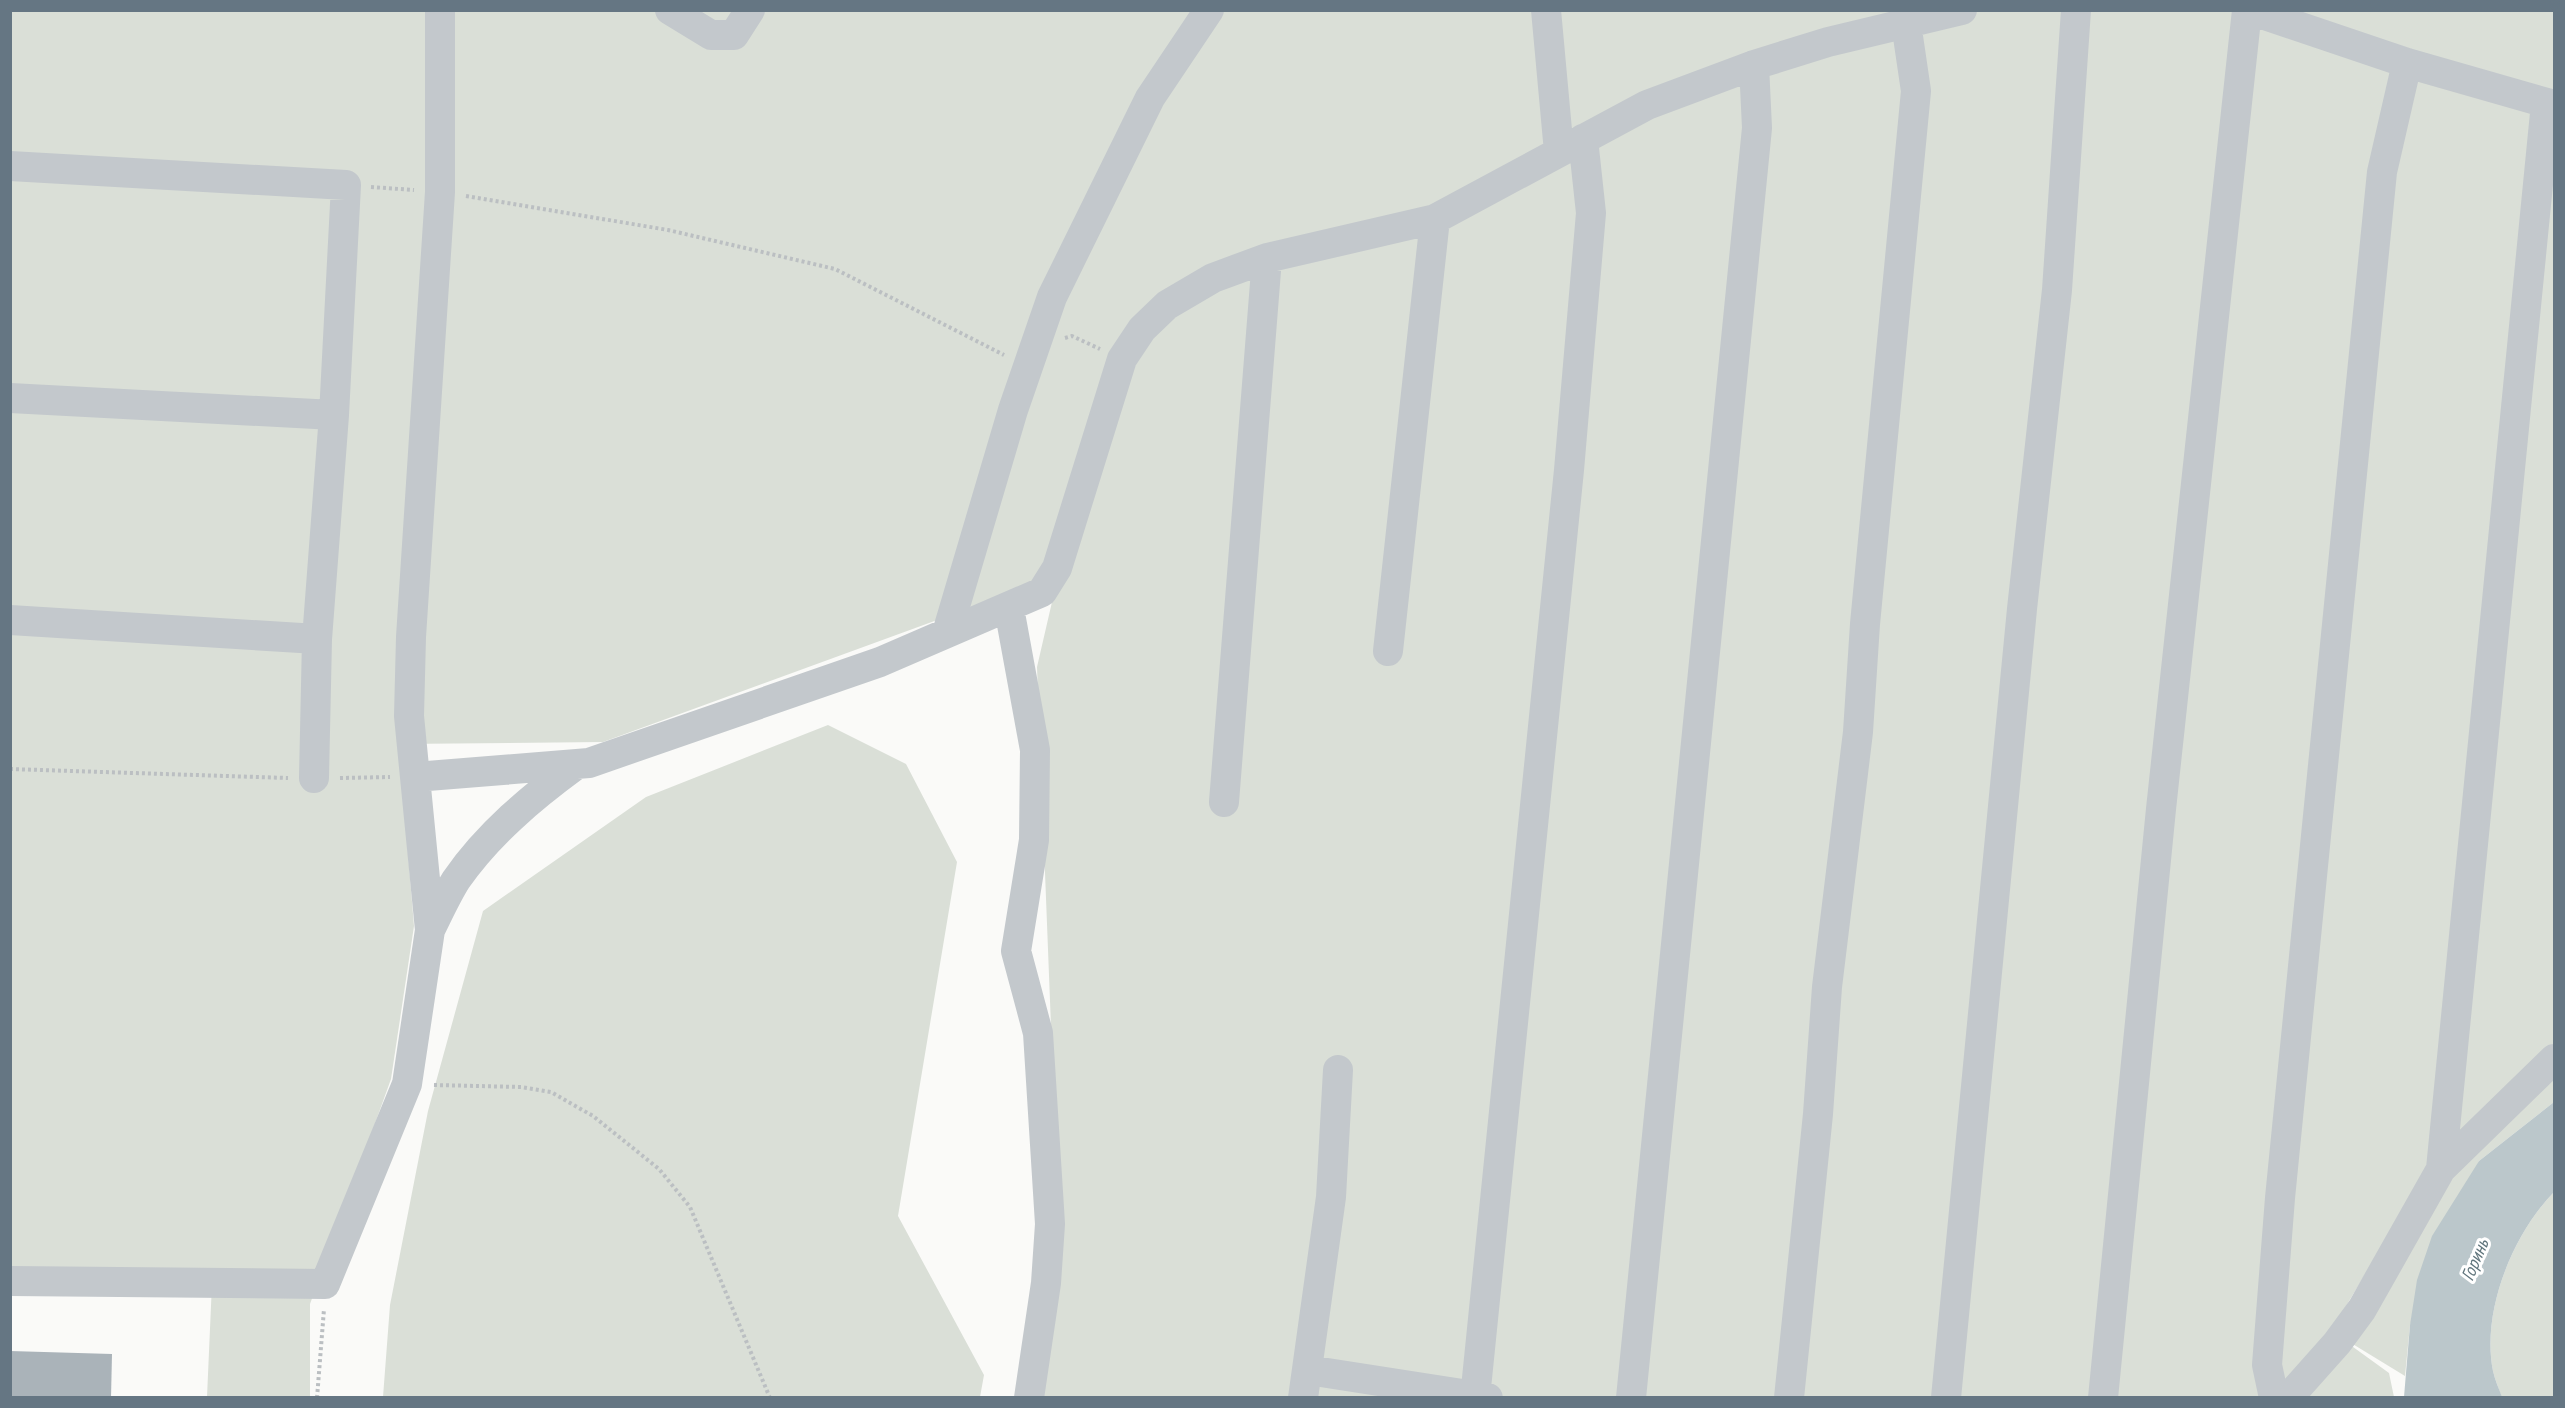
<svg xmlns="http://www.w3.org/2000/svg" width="2565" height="1408" font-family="'PT Sans Narrow',sans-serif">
  <rect width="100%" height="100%" fill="#fafaf8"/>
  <path fill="#dadfd7" d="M11,11h2543v1033l-122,119 -101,168 58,42 5,24h-1356l21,-165 -22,-565 21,-91 -455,166 -204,2 15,182 -23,153 -81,225v93h-103l5,-114 -201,-10z
    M828,725l78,39 51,98 -59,354 86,159 -4,22h-597l7,-92 38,-194 55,-200 163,-114z
    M2554,1076v26l-75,59 -69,164 -5,51 -54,-33 98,-169z
    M2554,1192v205l-52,1c-3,-9 -7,-18 -9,-27 -12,-60 20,-137 61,-179z"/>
  <path fill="#bbc7cb" d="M2554,1102v90c-41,42 -73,119 -61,179 2,9 6,18 9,26h-98l6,-72 7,-45 15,-44 47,-75z"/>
  <path fill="#aab3b9" d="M10,1351l102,3 -1,44h-101z"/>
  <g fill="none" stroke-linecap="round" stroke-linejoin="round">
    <path stroke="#bbbfc2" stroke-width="4" stroke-dasharray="3 3" stroke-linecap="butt" d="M371,187l43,3
      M466,196l202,34 167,39 169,86
      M1065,338l7,-2 28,13
      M10,769l278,9
      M340,778l50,-1
      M434,1085l87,2 30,5 42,24 66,53 31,38 80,191
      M317,1398l7,-89"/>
    <path stroke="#c3c8cc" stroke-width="30" d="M670,10l41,25h23l16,-25
      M1546,10l13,142
      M2250,10l157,53 147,42
      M10,166l336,19 -12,230 -17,224 -3,139
      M10,398l324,17
      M1009,608l26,142 -1,90 -18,111 22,82 12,191 -4,59 -17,115
      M10,620l307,19
      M947,633l66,-223 39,-113 98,-199 59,-88
      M1388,651l47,-432
      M415,777l174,-14 291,-101 162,-70 15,-24 65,-209 20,-30 25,-24 46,-27 54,-20 168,-39 212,-114 107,-40 74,-23 134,-32
      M1224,802l43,-544
      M430,930c8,-16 16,-34 26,-50 32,-46 75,-82 120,-115
      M2441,1169l105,-1066
      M10,1281l315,3 82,-200 23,-154 -21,-214 2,-79 29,-445v-182
      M1308,1370l180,28
      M1303,1398l28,-201 7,-127
      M1475,1398l94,-928 22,-257 -8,-74
      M1631,1398l126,-1270 -3,-63
      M1789,1398l29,-284 9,-127 31,-255 7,-108 51,-533 -10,-68
      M1946,1398l76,-789 35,-319 19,-280
      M2103,1398l58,-589 86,-799
      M2274,1398l-7,-33 13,-167 102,-1026 25,-109
      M2288,1398l49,-55 25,-34 79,-140 113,-110"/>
  </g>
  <g text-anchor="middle" stroke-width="6" stroke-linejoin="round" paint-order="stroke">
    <g font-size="18" font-style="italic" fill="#60757c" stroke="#fff">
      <text transform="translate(2475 1260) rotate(-67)" y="6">Горинь</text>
    </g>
  </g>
  <rect width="2565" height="1408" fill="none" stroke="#657683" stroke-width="24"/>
</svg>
